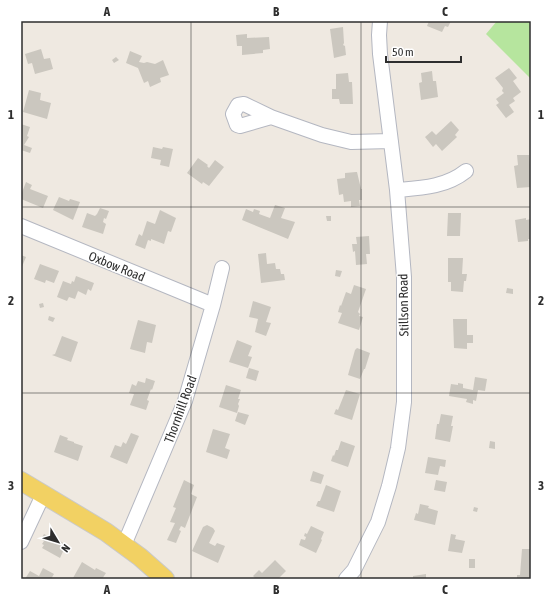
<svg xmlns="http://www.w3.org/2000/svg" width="552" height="600" font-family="'Asap Condensed',sans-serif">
  <rect width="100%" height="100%" fill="#efe9e1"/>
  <path fill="#b6e59e" d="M497,21h34v58l-45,-45z"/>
  <path fill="#cbc7bf" d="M429,21h22l-3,6 -3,-1 -3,6 -15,-6z
    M343,27l1,16 -1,2 2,1 1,9 -12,3 -4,-29z
    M247,34v4l22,-1 1,12 -7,1v3l-21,2v-9h-5l-1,-11z
    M41,49l3,10 6,-1 3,11 -18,5 -3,-11 -4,1 -3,-10z
    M130,51l12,5 -3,6 5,1 3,-1 8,2 8,-4 6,15 -9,3 1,4 -11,5 -2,-6 -4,2 -6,-15 -12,-5z
    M116,57l3,3 -5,3 -2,-3z
    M509,68l8,10 -4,3 8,11 -8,6 2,3 -6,4 5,7 -8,6 -10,-13 3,-2 -3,-4 8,-6 -2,-2 1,-3 -8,-10z
    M432,71l1,10h3l2,16 -17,3 -2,-17 3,-1 -1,-9z
    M348,73l1,9h3l1,22h-13l-1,-5h-7v-10h4v-15z
    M29,90l12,3 -1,7 11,3 -4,16 -24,-7z
    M451,121l8,9 -4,5 2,2 -15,14 -6,-7 -3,3 -8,-10 7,-6 4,4z
    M21,124l9,3 -3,9 2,1 -5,8 8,3 -2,5 -9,-3z
    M153,147l9,2 1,-2 10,2 -4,18 -9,-2 1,-5 -10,-2z
    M517,155h12l1,9 1,1v22l-14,1 -3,-22 4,-1z
    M198,158l10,7 -1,1 2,2 6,-8 9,7 -15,19 -6,-4 -1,2 -15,-11z
    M356,172h1l4,17h1v11h-3l1,6 -9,1v-6l-7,1 -1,-8 -4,1 -2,-16 8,-1v-5z
    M26,182l6,3 -2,4 18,7 -5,12 -22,-9v-4z
    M59,197l10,4 1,-2 10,3 -7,18 -20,-10z
    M275,205l10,3 -4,10 14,4 -7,17 -46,-19 4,-11 7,3 1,-3 6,2 -1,3 11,4z
    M100,208l9,3 -3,8 -2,-1 -1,4 3,2 -3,10 -21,-7 5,-14 8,3 2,-2z
    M160,210l16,8 -5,14 -3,-1 -4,13 -13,-5v2l-3,-1 -3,9 -10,-4 4,-11 3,2 5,-15 8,3z
    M448,213h13l-1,23h-13z
    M326,216h5v5h-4z
    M526,218v2l5,-1v20h-3v2l-10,1 -3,-22z
    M369,236l1,18h-4l1,10 -11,1 -1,-14 -2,1 -1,-8h5l-1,-7z
    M266,253l1,11 8,-1 1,6h4l1,5h3l1,6 -24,3 -3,-29z
    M21,255l5,2 -5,12z
    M448,258h15l-1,16h5l-1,7h-2l-1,11 -12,-1v-9h-3z
    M40,264l19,7 -5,12 -8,-3 -1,3 -11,-4z
    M336,270l6,1 -2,6 -5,-1z
    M76,276l18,7 -3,8 -3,-2 -2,6 -8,-4 -3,8 -6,-2 -2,4 -10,-4 6,-16 8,3 1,-3 2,1z
    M354,285l12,4 -8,23 2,2 -1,2 4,1 -4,13 -21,-7 4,-10 -4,-1 2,-7 1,1 5,-14 5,2z
    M507,288l6,1v5l-7,-1z
    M253,301l18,6 -5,15 5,1 -5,13 -11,-4 3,-13 -9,-2z
    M43,303l1,4 -4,1 -1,-4z
    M49,316l6,2 -2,4 -5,-2z
    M453,319h14v16h6v8h-6v6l-13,-1z
    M138,320l18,5 -4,18 -5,-1 -2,11 -15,-4z
    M62,336l16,6 -7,20 -19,-7 3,-1z
    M237,340l15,6 -4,10 4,1 -4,11 -19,-6z
    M357,348l13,5 -5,16h-1l-4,10 -12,-4 7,-25z
    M249,368l10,3 -3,10 -10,-3z
    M475,377l12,2 -2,12 -7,-1 -2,11 -3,-1v4l-7,-2 1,-3 -18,-3 2,-12 7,1v-2l5,1v4l10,2z
    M146,378l9,3 -3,9 -1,-1 -4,11 2,1 -3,9 -16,-5 4,-11 -5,-1 3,-9 4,2 2,-5 7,2z
    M226,385l15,5 -3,9h2l-2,5 1,2 -2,7 -18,-6z
    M346,390l14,4 -8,26 -18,-6 2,-5 2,1z
    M238,412l11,3 -4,10 -10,-4z
    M441,414l12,2 -2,10h2l-3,16 -15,-3 2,-15h2z
    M213,429l17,5 -5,14 5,2 -3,9 -21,-7z
    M131,433l8,3 -12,28 -17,-7 5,-12 6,2 2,-5 3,2z
    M60,435l8,3 -1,2 7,2v1l9,3 -5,15 -24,-9z
    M341,441l14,5 -7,21 -17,-6 2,-6 1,1 2,-6h2z
    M490,441l5,1v7l-6,-1z
    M428,457l18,3 -1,7 -5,-1 -2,9 -13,-2z
    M313,471l11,4 -3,9 -11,-3z
    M184,480l10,5 -3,9 6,3 -12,31 -4,-2 -2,4 2,1 -5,12 -9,-3 8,-17 -5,-1 6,-14 -3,-1z
    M436,480l11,2 -2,10 -11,-2z
    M326,485l15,6 -7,21 -18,-6 2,-5h2z
    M420,504l9,2 -1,2 10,3 -3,14 -21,-5 2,-7 2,1z
    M474,507l4,1 -1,4 -4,-1z
    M207,525l6,3 2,3 -6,12 6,3 2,-3 8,3 -7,17 -26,-12 11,-24z
    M311,526l13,6 -3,7 1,1 -6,13 -17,-8 2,-6 4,1 1,-3 -2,-1 1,-3 2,1z
    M44,534l10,5 2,-1 10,7 -6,13 -18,-10 2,-3 -2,-1 2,-3 -3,-2z
    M451,534l5,1 -1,4 10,2 -3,12 -14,-2z
    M522,549h9v30h-14v-4h3z
    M469,559h6v9h-6z
    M275,560l11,11 -8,8h-22l-3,-3 6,-6 3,3z
    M82,562l13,8 1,-2 10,5 -4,6 -29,-1z
    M43,568l11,6 -3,5h-26l5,-8 9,5z
    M426,574v5h-13v-3z"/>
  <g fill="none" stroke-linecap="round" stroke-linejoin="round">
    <g stroke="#b4b7c1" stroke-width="16">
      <path id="minor" d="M271,117l-27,-13 -6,1 -5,9 4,11 3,1 31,-9 51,18 29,7 40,-1
        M397,190c25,-2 49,-3 69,-19
        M21,226l192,79
        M21,542l22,-47
        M124,545l61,-144 28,-96 9,-37
        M346,579l8,-9 24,-48 11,-36 9,-38 6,-46v-125l-7,-87 -17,-136 -1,-19 1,-14"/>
    </g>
    <g stroke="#c9c9c9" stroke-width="20">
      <path id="major" d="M21,481l85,51 34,25 25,22"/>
    </g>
    <use href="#minor" stroke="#fff" stroke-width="14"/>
    <use href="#major" stroke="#f2d163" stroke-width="18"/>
  </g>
  <path fill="none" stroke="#2e2e2e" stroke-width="1" stroke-opacity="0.55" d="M191,21v558M361,21v558M21,207h510M21,393h510"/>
  <g text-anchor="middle" stroke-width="3" stroke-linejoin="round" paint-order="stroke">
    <g font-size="13" fill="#2e2e2e" stroke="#fff">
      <text transform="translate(117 266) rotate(22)" y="5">Oxbow Road</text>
      <text transform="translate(403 305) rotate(-91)" y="5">Stillson Road</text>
      <text transform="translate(180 409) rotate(-70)" y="5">Thornhill Road</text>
    </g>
  </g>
  <rect width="552" height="600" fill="none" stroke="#ffffff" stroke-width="44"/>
  <g transform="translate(58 542) rotate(128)" stroke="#ffffff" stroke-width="3" paint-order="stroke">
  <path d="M0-3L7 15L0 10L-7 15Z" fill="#2e2e2e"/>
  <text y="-6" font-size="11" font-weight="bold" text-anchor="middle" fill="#2e2e2e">N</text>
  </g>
  <path d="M386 56v6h75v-6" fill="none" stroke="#2e2e2e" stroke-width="2"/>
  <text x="392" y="56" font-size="12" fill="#2e2e2e" stroke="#ffffff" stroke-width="3" paint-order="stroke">50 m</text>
  <rect x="22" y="22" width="508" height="556" fill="none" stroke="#2e2e2e" stroke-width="1.5"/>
  <g font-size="13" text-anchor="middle" font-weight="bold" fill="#2e2e2e">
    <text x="107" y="16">A</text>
    <text x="276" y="16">B</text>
    <text x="445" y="16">C</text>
    <text x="11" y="119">1</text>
    <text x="541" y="119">1</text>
    <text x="11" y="305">2</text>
    <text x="541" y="305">2</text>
    <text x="11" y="490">3</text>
    <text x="541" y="490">3</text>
    <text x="107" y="594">A</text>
    <text x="276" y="594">B</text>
    <text x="445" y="594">C</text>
  </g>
</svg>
